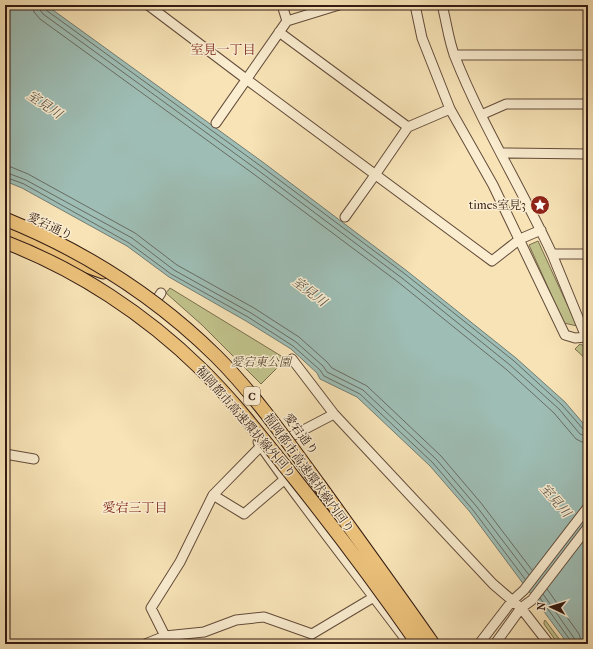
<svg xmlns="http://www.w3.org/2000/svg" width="593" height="649" font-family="'IM FELL French Canon','Noto Serif JP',serif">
  <rect width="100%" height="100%" fill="#f7e3b6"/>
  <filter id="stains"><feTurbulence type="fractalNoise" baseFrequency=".005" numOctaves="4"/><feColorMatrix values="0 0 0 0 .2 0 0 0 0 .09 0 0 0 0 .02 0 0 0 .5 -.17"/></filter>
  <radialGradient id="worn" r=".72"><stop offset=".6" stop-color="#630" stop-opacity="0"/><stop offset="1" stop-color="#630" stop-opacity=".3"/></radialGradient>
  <path fill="#c1c28b" stroke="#7a6e4e" d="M538,241l39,85 -13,-3 -35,-78z
    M170,288l116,71 -25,25 -59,-59 -36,-32z
    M580,344l8,4v13l-13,-12z
    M545,620l18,24h-5l-14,-20v-2z"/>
  <path fill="#9ebdb4" stroke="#737c73" d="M5,5h41l218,158 143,108 109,87 49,44 23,27v215h-20l-98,-132 -40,-46 -73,-69 -37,-18 -3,-6 -26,-24 -45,-28 -77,-44 -42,-31 -105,-58 -17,-7z"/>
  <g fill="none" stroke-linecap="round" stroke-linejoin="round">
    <path stroke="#686c63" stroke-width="1" d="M33,5l1,7 6,7 215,156 143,107 109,88 47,43 22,26 6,3 6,1
      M39,5l1,5 3,4 216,157 143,107 108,87 49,44 21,25 8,3
      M44,5l2,5 216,157 143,107 109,87 48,44 22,25 4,2
      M5,166l6,1 17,7 107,59 42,32 77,43 45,29 28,25 5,6 35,18 74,70 40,47 51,67
      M5,172l21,8 106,58 42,32 77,43 45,29 27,24 4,6 36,18 74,70 40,47 52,68
      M5,177l19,7 105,59 42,31 77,43 45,29 27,24 4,6 36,18 73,69 40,47 52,69
      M547,589l32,45 3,10
      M543,594l31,44 2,6
      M540,598l30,42 1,4"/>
    <g stroke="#644c3b" stroke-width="11">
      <path id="minor" d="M148,5l98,74 246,182 28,-22 21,-9
        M282,5l5,16
        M415,5l7,33 28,71 43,76 72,150 10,3 11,-1
        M443,5v4c4,16 6,33 12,48 27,68 66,130 97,197h36
        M279,32l129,95 -33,48 -30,42
        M454,55h134
        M481,115l25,-11h82
        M216,123l71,-102 52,-16
        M408,127l42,-18
        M501,153l87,1
        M552,254l34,83 2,1
        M155,302l6,-9
        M292,359l42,55 159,170 28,24 28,36
        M290,437l44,-23
        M258,442c48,69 101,135 151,202
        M5,454l29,5
        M213,495l31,19 41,-35
        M165,636l-14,-28 29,-46 33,-67 48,-49
        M145,644l20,-8 39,-4 32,-12 28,-3 48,17 62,-37
        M479,644l33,-43 12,-11 64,-83
        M495,644l26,-36 11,-8 56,-73"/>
    </g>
    <g stroke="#331a12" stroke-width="15">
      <path id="highway" d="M5,230l19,7 46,23 33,12"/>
    </g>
    <use href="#minor" stroke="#faedd0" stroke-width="9"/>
    <use href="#highway" stroke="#ecc27b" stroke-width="13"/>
    <g stroke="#331a12" stroke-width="15" stroke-linecap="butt">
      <path id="highway-bridge" d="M5,219c79,32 150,77 211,137 39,39 71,85 104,130 38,53 76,105 113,158
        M5,242c73,28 141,73 196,127 35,34 64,73 94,110 43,54 84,109 123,165"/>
    </g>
    <use href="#highway-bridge" stroke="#ecc27b" stroke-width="13"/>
  </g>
  <defs>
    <g id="sight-disc" transform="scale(1)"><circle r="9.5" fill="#8f2418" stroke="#faedd0"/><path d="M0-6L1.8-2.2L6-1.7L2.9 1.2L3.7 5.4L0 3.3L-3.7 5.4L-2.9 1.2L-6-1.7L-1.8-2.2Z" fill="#fff"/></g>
  </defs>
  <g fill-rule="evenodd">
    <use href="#sight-disc" x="540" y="205"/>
  </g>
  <g text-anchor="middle" stroke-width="3" stroke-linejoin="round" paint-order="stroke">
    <rect fill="#faedd0" stroke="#6f594b" stroke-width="1" x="244" y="387" width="16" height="18" rx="3"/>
    <g font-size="11" font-weight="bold" fill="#331a12">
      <text x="252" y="400">C</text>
    </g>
    <g font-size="12" fill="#331a12" stroke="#faedd0" text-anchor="end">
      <text x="526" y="209">times室見3</text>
    </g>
    <g font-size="12" fill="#331a12" stroke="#faedd0">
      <text transform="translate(50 226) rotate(25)" y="4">愛宕通り</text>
      <text transform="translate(246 422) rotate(49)" y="4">福岡都市高速環状線外回り</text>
      <text transform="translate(301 434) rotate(53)" y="4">愛宕通り</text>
      <text transform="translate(309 473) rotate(54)" y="4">福岡都市高速環状線内回り</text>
    </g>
    <g font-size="12" font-style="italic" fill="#5e4c36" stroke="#faedd0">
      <text x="261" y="366">愛宕東公園</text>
    </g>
    <g font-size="13" fill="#7a1f14" stroke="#faedd0">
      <text x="223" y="54">室見一丁目</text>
      <text x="135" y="512">愛宕三丁目</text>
    </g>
    <g font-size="13" font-style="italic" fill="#58534b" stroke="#faedd0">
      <text transform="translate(45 104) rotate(34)" y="5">室見川</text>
      <text transform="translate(310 291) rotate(37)" y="5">室見川</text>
      <text transform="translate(556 500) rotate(49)" y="5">室見川</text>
    </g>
  </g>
  <rect width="593" height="649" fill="none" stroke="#f7e3b6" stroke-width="20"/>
  <rect x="6" y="6" width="581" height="637" fill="none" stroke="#331a12" stroke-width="2"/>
  <rect x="10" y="10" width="573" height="629" fill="none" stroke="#331a12"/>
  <g transform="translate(551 607) rotate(274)" stroke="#faedd0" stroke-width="3" paint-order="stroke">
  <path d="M0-3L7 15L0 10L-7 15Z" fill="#331a12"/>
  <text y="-6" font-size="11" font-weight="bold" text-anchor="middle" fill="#331a12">N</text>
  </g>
  <rect width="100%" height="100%" filter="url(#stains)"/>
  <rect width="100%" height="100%" fill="url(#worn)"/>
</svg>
